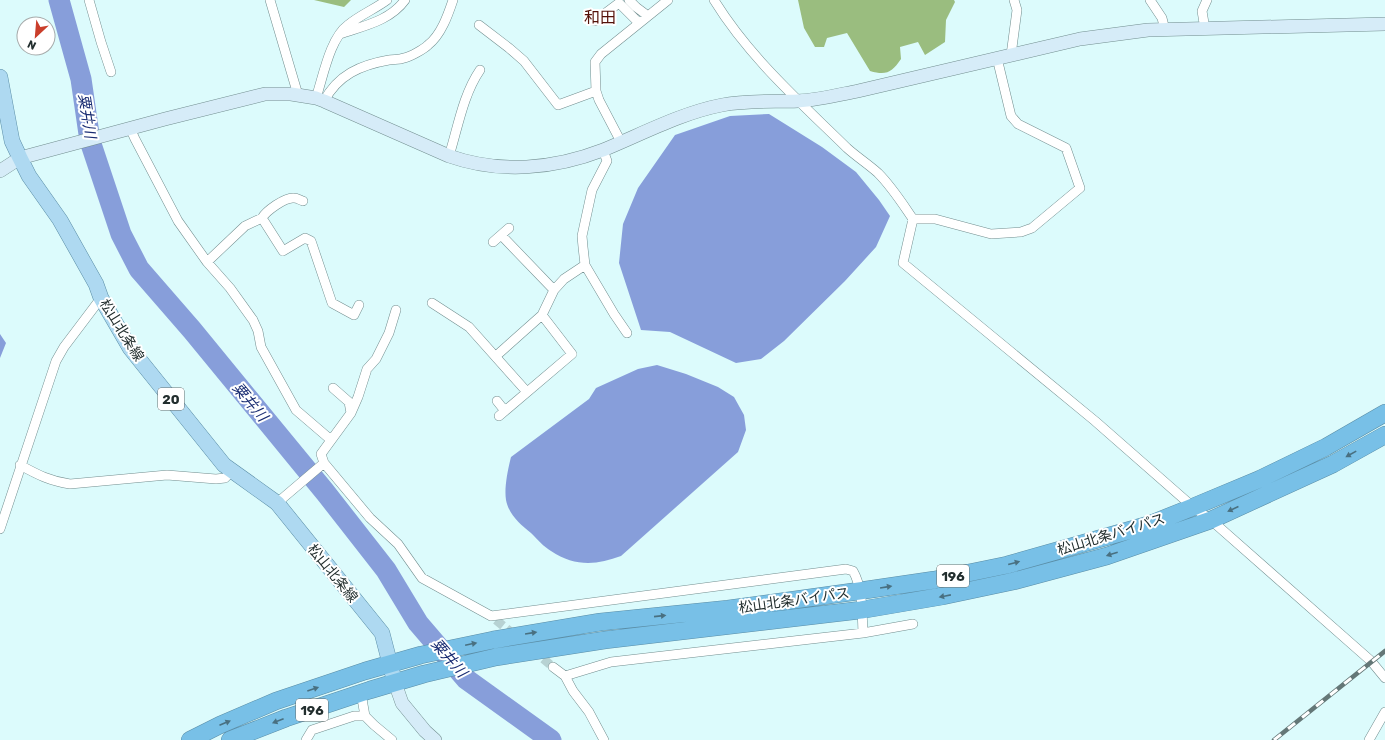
<svg xmlns="http://www.w3.org/2000/svg" width="1385" height="740" font-family="Rubik,'Noto Sans JP',sans-serif">
  <rect width="100%" height="100%" fill="#dcfbfc"/>
  <path fill="#9abd7f" d="M314,0h37l-7,7z
    M798,0h156l1,2 -9,18 -1,22 -20,13 -7,-13 -18,5 1,12c-9,13 -14,17 -31,12l-23,-38 -20,5 -3,9h-9l-11,-19z"/>
  <path fill="#879eda" d="M769,114l53,33 34,25 23,28 11,16 -14,31 -31,34 -61,60 -23,18 -25,4 -66,-31 -29,-2 -22,-67 4,-39 15,-36 37,-53 55,-19z
    M0,334l6,9 -6,15z
    M657,365l29,9 32,13 16,10 10,18 2,15 -8,22 -117,104c-24,9 -46,11 -70,-5 -7,-4 -14,-12 -20,-18 -11,-9 -22,-18 -25,-33 -2,-12 2,-31 5,-43l78,-58 7,-11 42,-19z"/>
  <g fill="none" stroke-linecap="round" stroke-linejoin="round">
    <path stroke="#879eda" stroke-width="21" d="M59,0l22,79 9,62 31,93 18,35 53,61 133,162 61,78 32,53 48,56 85,61"/>
    <path stroke="#b7d2d3" stroke-width="9" stroke-dasharray="9 4.5" stroke-linecap="butt" d="M496,620l21,17
      M533,650l20,17"/>
    <g stroke="#728e8f" stroke-width="10">
      <path id="street" d="M89,0l12,42 10,30
        M270,0l28,95
        M629,0l7,7 12,9
        M714,0c35,57 86,102 133,148 10,9 21,16 31,25 14,14 24,30 35,46l-10,44 192,158 98,86 18,13 160,141 14,17
        M1150,0l12,18 3,12
        M595,21l24,-18 20,20
        M479,25l30,23 15,13 34,44 38,-14
        M1205,29l-3,-18 5,-11
        M340,34c23,-8 50,-13 65,-34
        M1011,55l6,-45 -3,-10
        M316,98c7,-21 14,-60 32,-73 12,-10 27,-16 39,-25
        M324,101c14,-26 36,-36 65,-41 5,-1 10,0 15,-2 6,-1 20,-9 24,-13 13,-10 20,-30 25,-45
        M130,128l5,11 43,82 29,41 23,26 23,32 5,11 3,16 35,63 35,30
        M621,142l-22,-42 -3,-9 -1,-29 6,-8 67,-54
        M603,150l4,11 -15,29 -10,46 1,11 2,18 29,49 13,19
        M449,156c9,-29 14,-61 31,-86
        M262,218c4,-7 23,-21 32,-20 3,0 6,2 9,3
        M913,219h22l56,15 30,-2 11,-4 48,-40 -14,-40 -48,-24 -7,-8 -14,-58
        M501,235l53,55
        M493,242l16,-14
        M207,262l38,-36 17,-8 21,33 22,-13 6,3 21,62 22,12 5,-10
        M432,303l37,24 58,65
        M396,310l-7,23 -13,26 -9,10 -9,28 -7,16 -30,41 3,9 46,55 28,26 24,34 69,38 355,-47 7,2c10,17 9,43 10,62
        M496,356l46,-41
        M333,388l16,14 2,11
        M497,401l8,10
        M499,416l73,-62 -30,-39 12,-25 10,-11 21,-14
        M20,465c18,10 30,16 50,19l97,-9 49,4 9,-1 7,-7
        M277,503l47,-40
        M0,529l56,-168 8,-14 37,-49
        M553,667l12,9 8,15 16,21 15,28
        M565,676l46,-14 252,-29 50,-9
        M361,693l4,23
        M306,740l6,-10 42,-14h11l9,9 18,15
        M1369,740l16,-28"/>
    </g>
    <g stroke="#728e8f" stroke-width="14">
      <path id="secondary" d="M0,171l20,-13 145,-39 100,-25h26l25,4 8,3 125,55c51,18 105,13 154,-6 39,-16 78,-37 119,-45 25,-5 51,-3 76,-4 20,-1 40,-6 60,-10l222,-52 68,-9 237,-6
        M395,683l7,20 23,28 10,9"/>
    </g>
    <g stroke="#5a8da6" stroke-width="16">
      <path id="primary" d="M0,77l12,64 8,17 9,18 31,44 36,64 5,14 29,50 94,117 53,38 105,130 13,50"/>
    </g>
    <g stroke="#5a8da6" stroke-width="18">
      <path id="highway" d="M190,740l30,-15 56,-24 89,-30 56,-16 72,-15 107,-18 128,-13 131,-18 75,-11 73,-15 141,-40 45,-18 67,-28 66,-32 59,-34
        M230,740l56,-22 84,-28 54,-16 72,-17 109,-17 256,-30 82,-14 71,-15 93,-25 104,-36 122,-56 52,-29"/>
    </g>
    <use href="#street" stroke="#fff" stroke-width="9"/>
    <use href="#secondary" stroke="#d6ecf8" stroke-width="13"/>
    <use href="#primary" stroke="#aed9f1" stroke-width="15"/>
    <use href="#highway" stroke="#78c0e7" stroke-width="17"/>
    <g stroke="#647777" stroke-width="4.5">
      <path id="rail" d="M1274,740l111,-89"/>
    </g>
    <use href="#rail" stroke="#fff" stroke-width="3" stroke-dasharray="9" stroke-linecap="butt"/>
  </g>
  <defs><path id="oneway-solid" d="M-6-.8H1V-3.2L6.5 0L1 3.2V.8H-6Z"/></defs>
  <g fill="#497081">
    <use href="#oneway-solid" transform="translate(1351 454) rotate(151)"/>
    <use href="#oneway-solid" transform="translate(1233 509) rotate(155)"/>
    <use href="#oneway-solid" transform="translate(1112 554) rotate(162)"/>
    <use href="#oneway-solid" transform="translate(1014 563) rotate(-15)"/>
    <use href="#oneway-solid" transform="translate(886 587) rotate(-9)"/>
    <use href="#oneway-solid" transform="translate(945 596) rotate(169)"/>
    <use href="#oneway-solid" transform="translate(660 616) rotate(-6)"/>
    <use href="#oneway-solid" transform="translate(531 633) rotate(-9)"/>
    <use href="#oneway-solid" transform="translate(471 644) rotate(-12)"/>
    <use href="#oneway-solid" transform="translate(313 689) rotate(-19)"/>
    <use href="#oneway-solid" transform="translate(278 721) rotate(159)"/>
    <use href="#oneway-solid" transform="translate(225 723) rotate(-23)"/>
  </g>
  <g text-anchor="middle" stroke-width="4" stroke-linejoin="round" paint-order="stroke">
    <g fill="#fff" stroke="#646d6d" stroke-width="1">
      <rect x="158" y="388" width="26" height="22" rx="3"/>
      <rect x="937" y="565" width="32" height="22" rx="3"/>
      <rect x="296" y="699" width="32" height="22" rx="3"/>
    </g>
    <g font-size="13" font-weight="bold" fill="#222e2e">
      <text x="171" y="404">20</text>
      <text x="953" y="581">196</text>
      <text x="312" y="715">196</text>
    </g>
    <g font-size="14" fill="#222e2e" stroke="#fff">
      <text transform="translate(122 330) rotate(58)" y="5">松山北条線</text>
      <text transform="translate(1111 534) rotate(-17)" y="5">松山北条バイパス</text>
      <text transform="translate(333 573) rotate(51)" y="5">松山北条線</text>
      <text transform="translate(794 600) rotate(-8)" y="5">松山北条バイパス</text>
    </g>
    <g font-size="15" font-style="italic" fill="#192c72" stroke="#fff">
      <text transform="translate(87 116) rotate(81)" y="5">粟井川</text>
      <text transform="translate(250 402) rotate(50)" y="5">粟井川</text>
      <text transform="translate(449 658) rotate(49)" y="5">粟井川</text>
    </g>
    <g font-size="16" fill="#541109" stroke="#fff">
      <text x="600" y="23">和田</text>
    </g>
  </g>
  <g transform="translate(36 36) rotate(206)"><circle r="19" fill="#ffffff" stroke="#a7abab"/>
  <path d="M0-3L7 15L0 10L-7 15Z" fill="#ca3e2b"/>
  <text y="-6" font-size="11" font-weight="bold" text-anchor="middle" fill="#222e2e">N</text>
  </g>
</svg>
